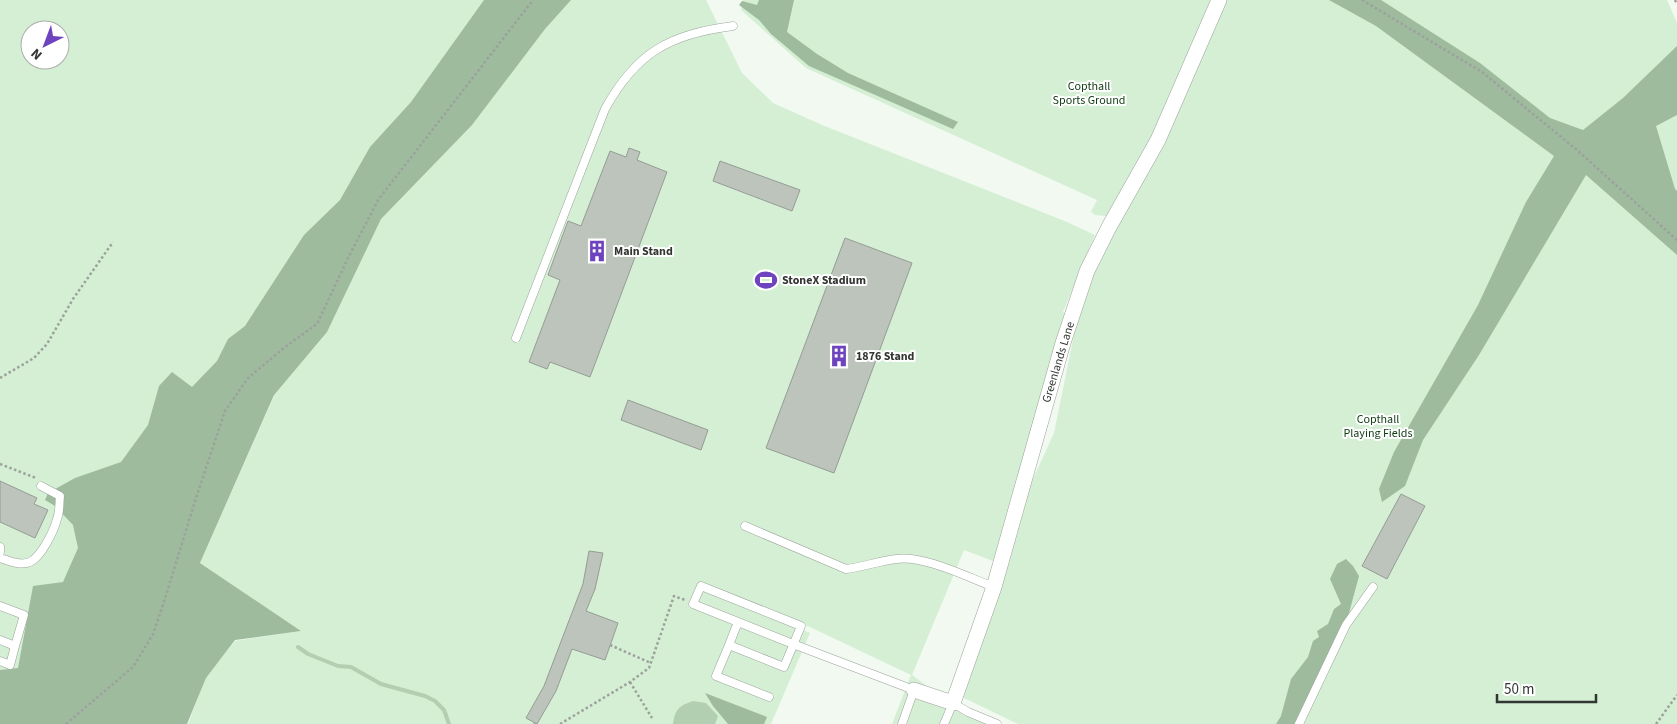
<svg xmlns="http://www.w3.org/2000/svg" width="1677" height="724" font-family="'Source Sans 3',sans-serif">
  <rect width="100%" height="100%" fill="#f1f9f1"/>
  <path fill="#d4efd3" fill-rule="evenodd" d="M0,0h706l36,73 31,30 49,22 245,97 28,13 -32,77 4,2 -74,247 -29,-11 -52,125 32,24 53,25h-105l19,-49 -99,-47 -102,-41 100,46 -39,91h-583l18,-47 29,-36 66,-10 -101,-68 74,-167 -42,-26 -218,317 -14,-1zM30,30h30v30h-30z
    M743,0h924l10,23v701h-659l-56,-27 45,-161 47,-103 33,-162 22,-44 -3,-11 -11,-1 -4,-3 6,-12 -291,-132 -65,-58z"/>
  <path fill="#9ebb9e" d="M484,0h87l-26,29 -73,96 -91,94 -54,113 -53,63 -74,168 101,68 -66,9 -29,38 -19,46h-187v-54l18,-2 15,-82 30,-4 15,-34 -5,-23 -18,-19 -10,-6 3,-7 27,-15 46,-16 27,-37 11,-39 13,-14 20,15 25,-26 11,-22 17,-13 59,-91 36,-35 30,-53 41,-45z
    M759,0h35l-7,32 30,22 31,19 110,49 -5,7 -144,-63 -38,-32 -12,-14 -20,-15 3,-4 15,4z
    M1329,0h52l99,63 70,55 33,12 40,-32 54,-52v69l-21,11 19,63 2,2v64l-91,-80 -107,180 -56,85 -18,46 -23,16 -3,-13 15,-37 84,-147 48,-103 28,-46 -178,-130z
    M1346,559l7,7 6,10 -10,37 -55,111h-18l5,-8 10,-37 17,-22 5,-16 6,-4 -2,-6 11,-7 6,-15 7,-5 -11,-25 7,-15z
    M705,693l62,24 -3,7h-36l-15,-18z"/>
  <path fill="#b2cfb1" d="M693,701l13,2 12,13 -3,8h-42c2,-15 6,-18 20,-23z"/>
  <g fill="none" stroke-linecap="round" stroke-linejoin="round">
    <path stroke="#b2cfb1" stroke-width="4" d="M298,647l10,7 30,12 13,1 30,17 44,12 10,5 9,9 5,14"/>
  </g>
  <path fill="#bdc4bc" stroke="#959c95" d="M629,148l11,4 -3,8 30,12 -77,205 -40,-15 -3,7 -18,-7 31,-82 -12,-5 20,-54 13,5 29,-75 16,6z
    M720,161l80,29 -8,21 -79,-30z
    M845,238l67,25 -78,210 -68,-25z
    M628,400l80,30 -7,20 -80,-30z
    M0,481l37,17 -3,6 14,6 -13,28 -35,-16z
    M1401,494l24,12 -38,73 -25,-13z
    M589,551l14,2 -8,36 -9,22 32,12 -13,37 -33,-11 -16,42 -19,33 -11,-6 18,-32 39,-102z"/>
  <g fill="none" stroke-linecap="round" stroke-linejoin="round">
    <g stroke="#9ca39b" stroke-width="9">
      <path id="service" d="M516,338l89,-229c31,-56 64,-75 128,-83
        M745,526l101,43c17,-2 33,-8 50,-10 28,-4 71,18 98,28
        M0,547v5
        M0,558c9,3 21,8 30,4 11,-5 24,-31 27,-43 3,-7 2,-15 3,-23l-19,-10
        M0,606l24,9 -9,31 -15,-6
        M729,645l9,-23
        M0,661l10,4 5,-19
        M769,697l-53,-21 13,-31 55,22 17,-41 -100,-40 -8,18 100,40 121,46 -12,34
        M944,724l9,-21 15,9 29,12
        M1299,724l47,-99 27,-38"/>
    </g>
    <g stroke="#9ca39b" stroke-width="16">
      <path id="minor" d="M914,690l39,13 41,-116 69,-244 24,-72 22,-44 49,-87 61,-140"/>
    </g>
    <path stroke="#9ca19c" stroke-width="2.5" stroke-dasharray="2.5 2.5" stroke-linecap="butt" d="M1362,0l120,72 95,78 100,90
      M1675,0l2,4
      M0,378l34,-20 13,-14 26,-45 40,-57
      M0,464l36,14
      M610,645l41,18
      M630,682l22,36
      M66,724l67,-57 20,-33 10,-29 33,-107 29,-87 23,-33 37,-31 32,-23 31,-66 30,-58 155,-200
      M534,724l1,-1
      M560,724l70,-42 19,-14 25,-72 11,4
      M1656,724l21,-29"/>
    <use href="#service" stroke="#fff" stroke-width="8"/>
    <use href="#minor" stroke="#fff" stroke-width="15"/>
  </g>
  <defs>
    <g id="building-bare" transform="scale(1.725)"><path d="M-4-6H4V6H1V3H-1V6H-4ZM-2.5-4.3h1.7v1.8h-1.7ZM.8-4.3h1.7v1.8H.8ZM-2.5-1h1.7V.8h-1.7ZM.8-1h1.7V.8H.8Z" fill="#6d44bd" stroke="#fff" stroke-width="2.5" paint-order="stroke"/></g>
    <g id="stadium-bare" transform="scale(1.725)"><path d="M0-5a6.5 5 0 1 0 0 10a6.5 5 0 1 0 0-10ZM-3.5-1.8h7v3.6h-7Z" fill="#6d44bd" stroke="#fff" stroke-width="2.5" paint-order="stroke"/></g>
  </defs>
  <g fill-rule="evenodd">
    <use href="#building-bare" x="597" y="251"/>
    <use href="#stadium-bare" x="766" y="280"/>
    <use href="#building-bare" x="839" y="356"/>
  </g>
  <g text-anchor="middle" stroke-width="4" stroke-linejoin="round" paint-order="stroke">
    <g font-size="12" fill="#0e3a12" stroke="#fff">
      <text x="1089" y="90">Copthall<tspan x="1089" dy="14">Sports Ground</tspan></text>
      <text x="1378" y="423">Copthall<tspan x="1378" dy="14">Playing Fields</tspan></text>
    </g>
    <g font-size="12" font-weight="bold" fill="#323532" stroke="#fff" text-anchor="start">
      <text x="614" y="255">Main Stand</text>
      <text x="782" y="284">StoneX Stadium</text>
      <text x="856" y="360">1876 Stand</text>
    </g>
    <g font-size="12" fill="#323532" stroke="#fff">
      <text transform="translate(1058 362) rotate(-73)" y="4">Greenlands Lane</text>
    </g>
  </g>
  <g transform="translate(45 45) rotate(222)"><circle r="24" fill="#ffffff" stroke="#adaead"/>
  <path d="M0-4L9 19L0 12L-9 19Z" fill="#6d44bd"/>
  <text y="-8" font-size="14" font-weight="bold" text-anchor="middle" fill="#323532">N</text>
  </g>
  <path d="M1497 694v8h99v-8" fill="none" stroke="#323532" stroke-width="2.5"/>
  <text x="1504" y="694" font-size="15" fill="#323532" stroke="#ffffff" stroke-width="4" paint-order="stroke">50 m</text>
</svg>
